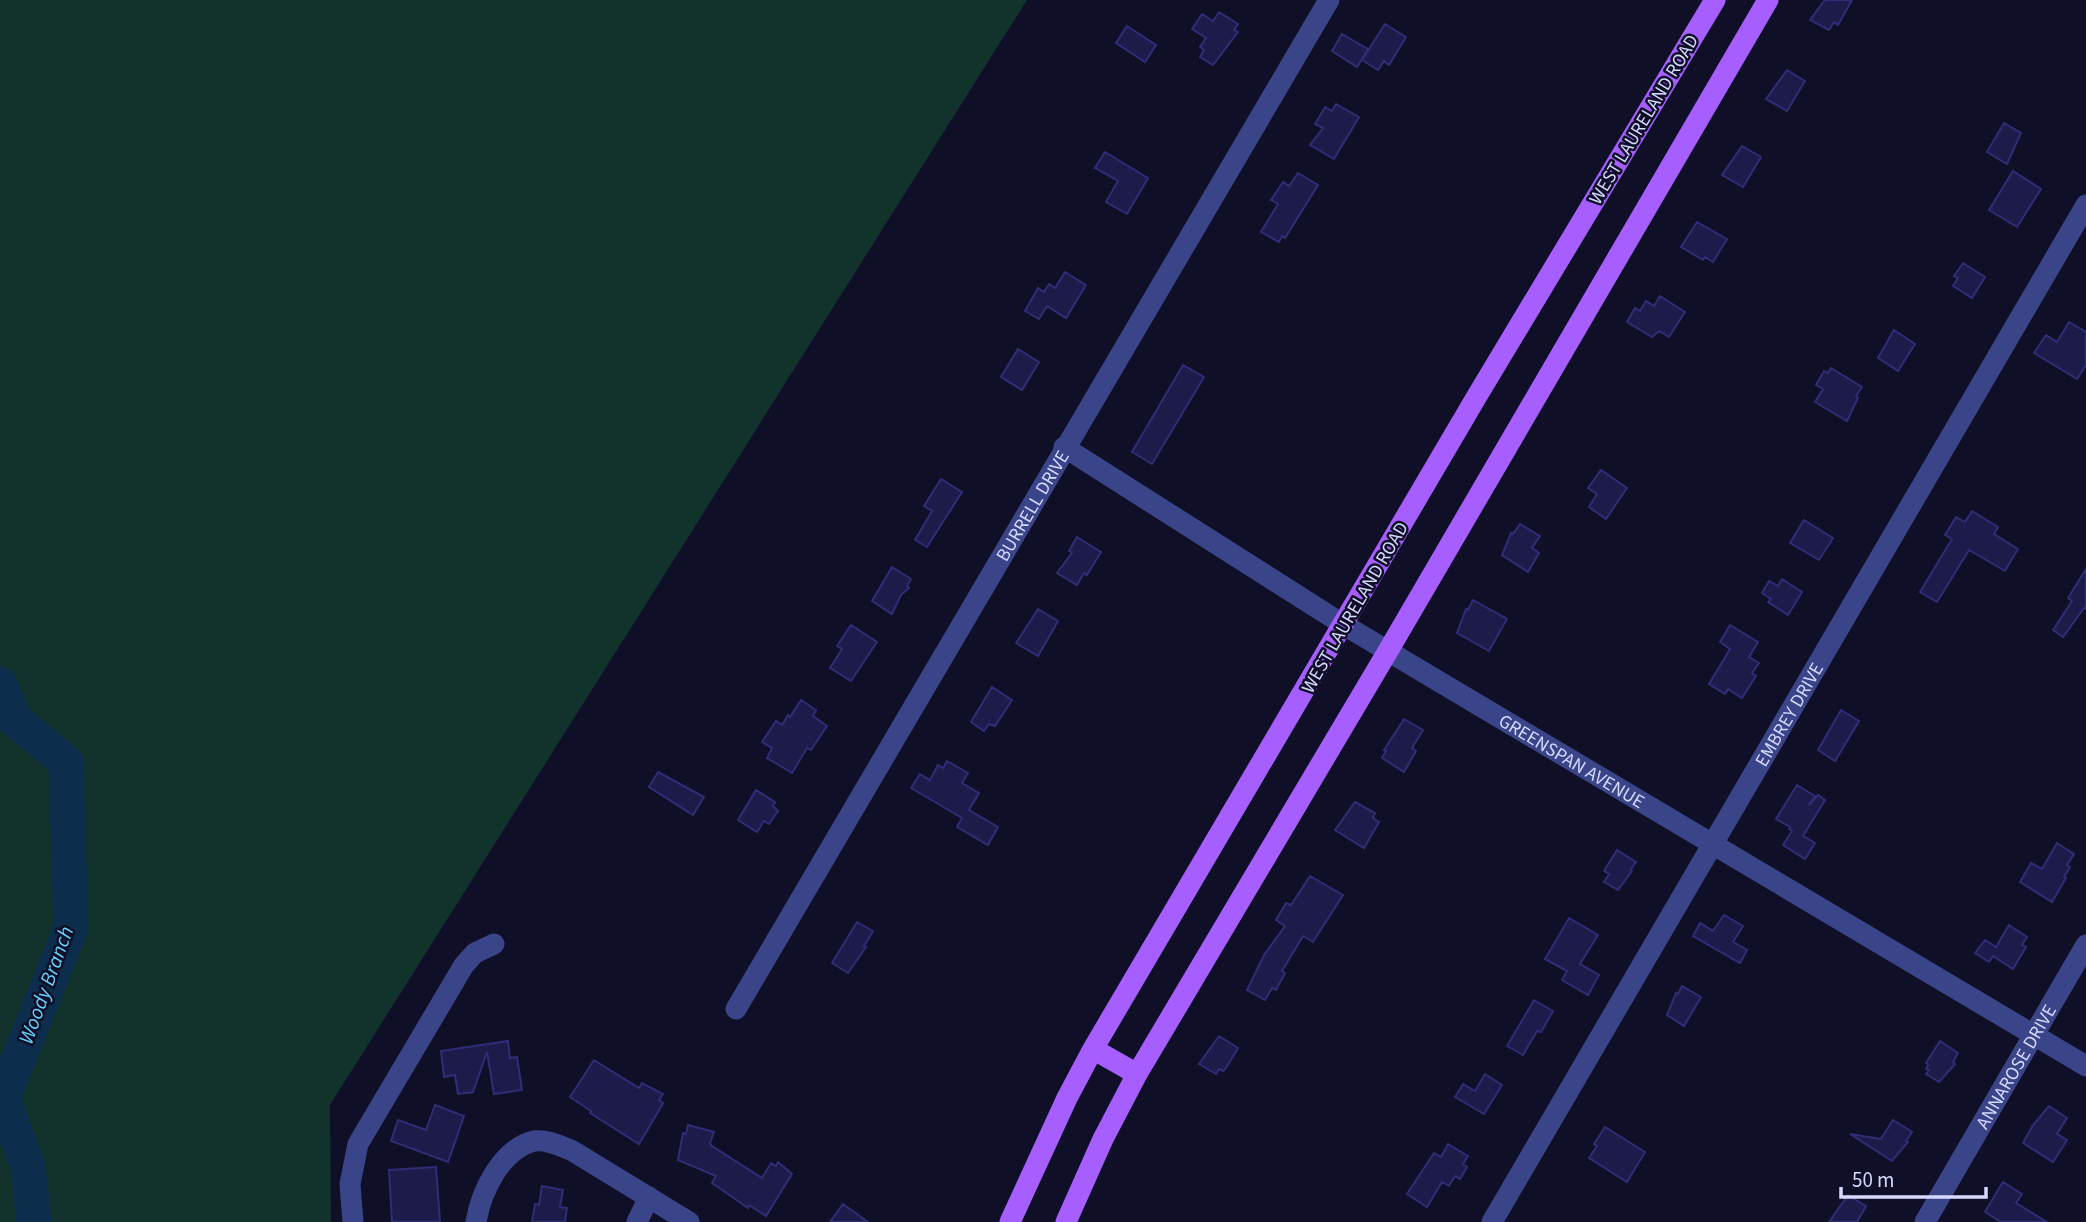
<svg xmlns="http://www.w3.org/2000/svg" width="2086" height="1222" font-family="'Source Sans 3',sans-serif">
  <rect width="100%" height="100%" fill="#0f0f28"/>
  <path fill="#12322c" d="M0,0h1027l-697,1105 1,117h-331z"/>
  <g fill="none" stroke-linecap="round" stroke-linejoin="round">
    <path stroke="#0c2d4b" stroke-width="35" d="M0,684l14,35 52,43 5,166 -68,170 25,69 6,55"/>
  </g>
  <path fill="#1d1b49" stroke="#2f2d76" stroke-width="2" d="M1825,0h27l-14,25 -4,-3 -5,8 -19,-10z
    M1219,12l19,12 -4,6 4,2 -25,33 -13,-8 4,-7 -4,-3 6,-9 -14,-9 10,-15 11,7z
    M1385,24l21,13 -17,28 -5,-4 -6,9 -16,-10z
    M1127,26l29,19 -11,17 -29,-19z
    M1342,34l26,15 -11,18 -25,-16z
    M1787,70l18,11 -18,30 -21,-12z
    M1336,104l23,13 -25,42 -24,-14 13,-17 -8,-4 10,-17 7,4z
    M2004,123l17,10 -14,31 -20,-12z
    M1742,146l19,11 -18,30 -21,-12z
    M1105,152l43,26 -21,36 -21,-12 12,-21 -23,-13z
    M2013,171l28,18 -24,38 -28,-17z
    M1298,173l20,12 -33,53 -3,-2 -3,6 -18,-10 17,-28 -7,-4 12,-18 6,4z
    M1697,222l30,17 -14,23 -8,-5 -2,3 -22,-13z
    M1963,263l22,14 -13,21 -19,-12 5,-8 -4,-2z
    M1065,272l21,13 -20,33 -19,-12 -8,13 -14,-8 13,-23 6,4 5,-8 6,4z
    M1660,296l25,16 -16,25 -10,-6 -7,6 -25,-15 8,-14 5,3 6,-10 8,5z
    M2069,322l17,10v33l-9,14 -43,-26 12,-18 11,7z
    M1894,330l21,14 -17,27 -20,-13z
    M1018,349l21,13 -17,28 -21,-13z
    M1183,365l21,12 -52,87 -20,-12z
    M1831,368l31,19 -6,9 2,2 -11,23 -32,-19 8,-13 -7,-4 8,-14 4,2z
    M1601,470l26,18 -21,31 -17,-12 8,-13 -9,-6z
    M941,479l21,13 -35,55 -12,-7 17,-29 -8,-5z
    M1972,511l26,16 -4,7 24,15 -13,22 -36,-21 -32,52 -17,-10 32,-53 -7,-4 11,-18 9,5z
    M1804,520l29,18 -14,22 -29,-17z
    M1520,524l20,12 -8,12 7,5 -11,19 -26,-17 9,-22 2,1z
    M1077,537l24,15 -14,23 -3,-2 -7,12 -20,-12 15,-20 -3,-2z
    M892,567l19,12 -4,7 2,2 -8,7 -9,19 -20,-13z
    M2086,569v40l-2,-1 -21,29 -10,-7 19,-29 -4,-3z
    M1782,579l20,13 -14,23 -20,-13 3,-3 -9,-6 7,-12 9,5z
    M1473,600l34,19 -18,32 -32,-18 9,-24 2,1z
    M1038,609l20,12 -20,35 -22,-13z
    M851,625l26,17 -26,39 -21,-13 12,-19 -5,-3z
    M1730,625l28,17 -9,15 10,6 -7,10 4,3 -14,22 -14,-9 -3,5 -16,-10 21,-35 -10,-7z
    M992,687l20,13 -17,26 -6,-2 -5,7 -13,-9z
    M801,700l15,10 -3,6 14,10 -16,24 -4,-2 -15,25 -25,-15 5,-10 -10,-6 14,-21 6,4 6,-10 2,2z
    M1841,710l18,11 -24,40 -17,-11z
    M1404,719l19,11 -11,18 4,3 -12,21 -22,-14 4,-7 -2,-1z
    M947,761l21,12 -6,10 17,10 -10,17 29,17 -10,18 -31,-18 5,-9 -51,-30 9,-14 10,6 8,-15 5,3z
    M658,772l46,25 -11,18 -44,-28z
    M1797,785l18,11 -6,9 9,-10 7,5 -22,36 12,7 -10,16 -22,-14 9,-14 -3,-2 1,-2 -14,-8z
    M756,790l19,12 -2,4 5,5 -9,13 -5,-3 -7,11 -19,-12z
    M1355,802l20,11 -2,5 6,4 -15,26 -29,-18z
    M2057,843l17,11 -7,11 3,2 -6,10 2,1 -14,24 -32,-20 11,-19 11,6z
    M1617,850l19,12 -5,7 1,2 -14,19 -14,-8 5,-8 -5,-3z
    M1310,876l33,19 -30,47 -10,-6 -21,35 3,2 -9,17 -4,-2 -7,12 -18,-10 17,-35 21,-29 -9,-6 10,-17 5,2z
    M1724,915l19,11 -10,16 14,8 -7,13 -47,-27 7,-13 13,8z
    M1569,918l29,17 -18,29 19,11 -11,20 -26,-15 5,-9 -22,-12z
    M857,922l16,9 -9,15 2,1 -18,26 -16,-10z
    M2009,925l18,12 -5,8 4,2 -13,22 -20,-13 -4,6 -14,-9 10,-13 11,7z
    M1682,986l19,11 -17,29 -17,-11 9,-22 2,1z
    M1534,1000l19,11 -12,21 -4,-1 -14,24 -16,-9z
    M1219,1036l19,12 -12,20 -3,3 -4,-2 -3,5 -17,-10z
    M508,1041l2,17 7,-1 5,33 -28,4 -7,-42 -14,40 -15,2 -3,-19 -11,2 -3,-26z
    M1940,1041l18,12 -5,9 2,2 -16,18 -13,-8 3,-4 -3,-1 2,-4 -2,-2z
    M594,1060l45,28 3,-5 21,11 -4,6 4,3 -5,9 -19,32 -49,-31 1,-2 -21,-14z
    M1485,1074l17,11 -18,29 -29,-17 8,-13 12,7z
    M435,1105l29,11 -16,46 -57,-21 7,-21 28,10z
    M2049,1106l18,12 -10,16 10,6 -14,22 -30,-19 10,-18z
    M1893,1120l19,12 -6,9 2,1 -16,19 -42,-27 31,5z
    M688,1125l26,7 -4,11 2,3 50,32 9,-15 5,3 2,-4 14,12 -26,42 -17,-11 -1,3 -36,-25 4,-7 -38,-16 5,-27 3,1z
    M1605,1127l40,25 -18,30 -38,-24 8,-12 -3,-2z
    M1448,1144l20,12 -5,8 4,3 -7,12 -5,-3 -6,10 -7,-4 -15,25 -20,-13 27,-41 7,4z
    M436,1167l4,55h-48l-3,-52z
    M2003,1182l19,12 -6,9 31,19h-46l-16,-10z
    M542,1186l21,4 -3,17 7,1 -2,14h-33l3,-18 4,1z
    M1848,1195l18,11 -9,16h-28z
    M843,1204l25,18h-38z"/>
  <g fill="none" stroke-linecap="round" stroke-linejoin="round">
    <g stroke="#3a4488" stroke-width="21">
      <path id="s1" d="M1064,447l280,178 742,441"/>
      <path id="s2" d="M736,1009l593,-1009"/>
      <path d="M353,1222l-3,-38 8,-40 106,-179 11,-12 19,-9"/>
      <path d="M476,1222c5,-30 25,-73 58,-81 13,-2 26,5 37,9l118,72"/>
      <path d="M637,1222l12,-25"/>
      <path id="s3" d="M1492,1222l594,-1017"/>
      <path id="s4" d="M1925,1222l161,-277"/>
    </g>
    <path stroke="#a75eff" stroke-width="21" d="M1093,1049l44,25
      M1010,1222l57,-124 26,-49 384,-653 238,-396
      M1066,1222l37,-83 34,-65 251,-423 380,-651"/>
  </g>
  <g text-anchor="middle" stroke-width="5" stroke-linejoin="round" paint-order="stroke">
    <g font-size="19" fill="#d7d9ff" stroke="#0f0f28">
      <text transform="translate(1643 119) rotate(-59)" y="7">WEST LAURELAND ROAD</text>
      <text dy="7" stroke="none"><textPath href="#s2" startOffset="584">BURRELL DRIVE</textPath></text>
      <text transform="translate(1354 607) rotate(-60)" y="7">WEST LAURELAND ROAD</text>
      <text dy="7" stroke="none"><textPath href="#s3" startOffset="588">EMBREY DRIVE</textPath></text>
      <text dy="7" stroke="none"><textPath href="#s1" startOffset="597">GREENSPAN AVENUE</textPath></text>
      <text dy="7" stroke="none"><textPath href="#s4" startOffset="180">ANNAROSE DRIVE</textPath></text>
    </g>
    <g font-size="21" font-style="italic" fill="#65d2ff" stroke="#0f0f28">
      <text transform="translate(46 985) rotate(-70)" y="7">Woody Branch</text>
    </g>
  </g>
  <path d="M1841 1187v10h145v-10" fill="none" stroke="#d7d9ff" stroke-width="3.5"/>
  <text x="1852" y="1187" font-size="21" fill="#d7d9ff" stroke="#0f0f28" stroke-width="5" paint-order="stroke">50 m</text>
</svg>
